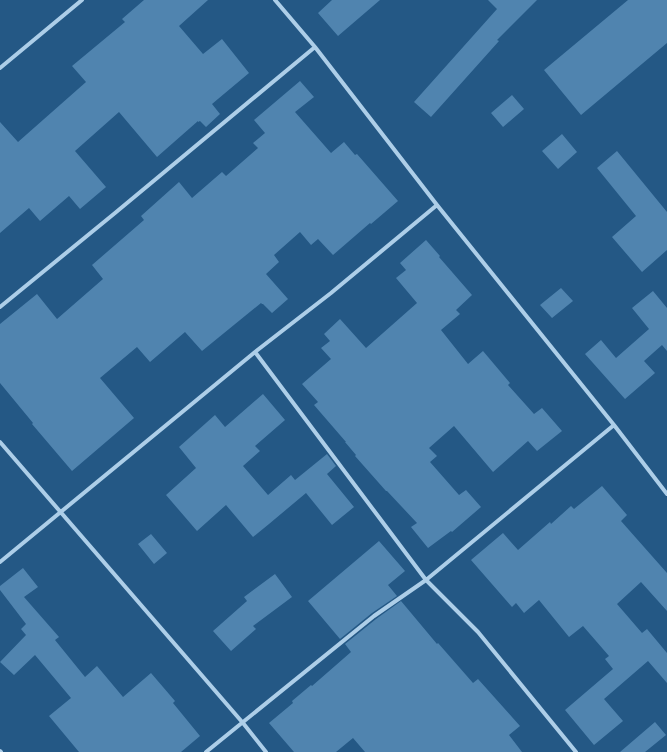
<svg xmlns="http://www.w3.org/2000/svg" width="667" height="752" font-family="Signika,sans-serif">
  <rect width="100%" height="100%" fill="#245885"/>
  <path fill="#5084af" d="M144,0h64l-29,26 24,28 19,-15 27,34 -37,31 8,10 -14,13 -6,-6 -2,1v-1l-41,36 -38,-45 -44,39 31,36 -26,22 -11,-13 -29,25 -11,-13 -29,25v-111l18,20 68,-60 -14,-16 53,-44 -3,-3z
    M332,0h48l-42,36 -20,-23z
    M488,0h49l-40,40 2,1 -68,76 -17,-15 83,-93z
    M628,0h39v43l-86,72 -37,-45z
    M300,81l14,16 -19,15 36,41 13,-11 11,13 2,-1 41,47 -27,23 -1,-1 -37,32 -15,-16 -7,6 -11,-13 -26,23 5,7 -13,12 22,25 -16,14 -9,-9h-1l-1,-1 -59,48 -17,-19 -35,30 -13,-15 -37,31 34,40 -62,53 -40,-47 1,-1 -33,-40v-59l37,-30 20,25 46,-40 -11,-14 52,-45 -3,-4 38,-34 13,16 30,-26 4,4 32,-28 -5,-5 12,-10 -11,-13z
    M512,95l12,14 -21,18 -12,-14z
    M562,134l15,18 -19,17 -16,-18z
    M617,151l50,61v38l-25,22 -30,-35 24,-21 -39,-48z
    M426,240l14,16 -1,1 33,38 -16,15 4,4 -19,16 27,34 15,-13 27,32 -2,2 26,29 8,-6 20,23 -25,20 -9,-10 -35,31 -39,-46 -25,22 8,8 -7,6 29,33 7,-5 15,17 -29,25 -1,-1 -23,17 -17,-21 6,-4 -30,-32h-1l-31,-35 1,-1 -11,-13h1l-32,-37 4,-3 -16,-18 29,-25 -10,-11 9,-7 -6,-7 16,-15 26,29 51,-45 -21,-25 10,-8 -6,-7z
    M561,288l12,13 -21,17 -12,-13z
    M653,291l14,17v43l-5,-6 -18,16 11,12 -30,26 -40,-45 16,-14 15,18 33,-29 -17,-21z
    M263,394l22,26 -30,26 5,5 -17,15 25,29 23,-20 4,5 32,-26 9,12 -9,8 27,33 -22,18 -26,-32 -37,31 -16,13 -27,-32 -29,26 -31,-36 30,-27 -17,-21 36,-32 10,12z
    M602,486l25,29 -6,6 46,52v38l-26,-29 -24,22 25,29 5,-4 20,24v30l-19,-22 -44,38 19,22 -29,24 -29,-35 48,-41 -8,-10 4,-3 -26,-30 -14,11 -30,-37 -15,13 -8,-10 -4,4 -41,-47 32,-27 15,17 32,-28 1,2 20,-18 3,3z
    M151,534l16,19 -13,11 -16,-20z
    M379,541l26,30 -17,14 9,11 -25,17 -32,26 -32,-38z
    M23,568l15,19 -14,10 35,40 -4,3 30,37 12,-11 26,31 28,-24 24,28 -2,2 27,33 -19,16h-102l-30,-36 22,-18 -36,-43 -21,20 -14,-13 26,-27 -5,-6 5,-5 -26,-34v-4z
    M275,574l17,23 -39,29 3,3 -25,22 -18,-20 34,-30 -3,-4z
    M401,601l36,43 1,-1 35,40 5,-4 42,47 -11,9 13,17h-157l-12,-14 -17,14h-42l-25,-29 24,-20 -1,-2 19,-16 1,1 39,-34 -6,-8 31,-25z
    M655,722l11,13 -21,17h-25z"/>
  <g fill="none" stroke-linecap="round" stroke-linejoin="round">
    <path stroke="#adcee8" stroke-width="4" d="M275,0l40,47 122,158 177,220 53,69
      M0,68l82,-68
      M0,307l115,-94 200,-166
      M255,352l171,228 52,52 98,120
      M0,442l243,281 23,29
      M0,562l255,-210 76,-59 106,-88
      M0,751l1,1
      M206,752l168,-136 52,-36 188,-155"/>
  </g>
</svg>
